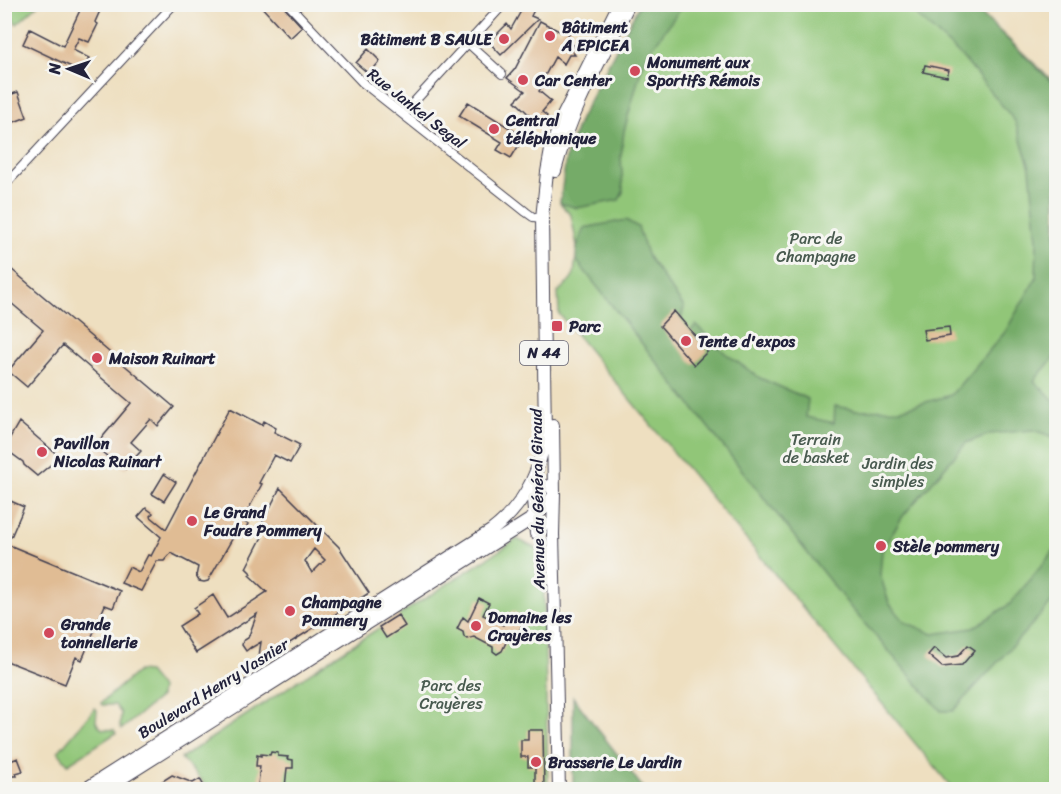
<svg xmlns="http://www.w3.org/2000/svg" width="1061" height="794" font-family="Sriracha,sans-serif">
  <rect width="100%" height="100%" fill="#f6f6f2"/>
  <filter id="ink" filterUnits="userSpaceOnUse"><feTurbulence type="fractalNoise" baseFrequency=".0167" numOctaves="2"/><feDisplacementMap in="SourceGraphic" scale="12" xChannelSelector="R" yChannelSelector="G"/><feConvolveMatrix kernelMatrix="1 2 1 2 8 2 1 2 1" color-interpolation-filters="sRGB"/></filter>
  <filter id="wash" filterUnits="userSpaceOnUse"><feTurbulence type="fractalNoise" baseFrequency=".008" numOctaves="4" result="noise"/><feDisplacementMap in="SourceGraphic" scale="24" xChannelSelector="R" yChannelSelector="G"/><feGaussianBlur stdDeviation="1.35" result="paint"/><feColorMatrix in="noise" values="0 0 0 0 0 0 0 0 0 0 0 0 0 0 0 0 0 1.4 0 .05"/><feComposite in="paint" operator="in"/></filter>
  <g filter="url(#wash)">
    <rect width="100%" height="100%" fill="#eedfc0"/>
    <path fill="#91c678" stroke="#5a745a" stroke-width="1.5" d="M8,5v-1l30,1 -21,19 -12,-13v-3z
      M639,5h333l84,79v705h-103l-394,-475 -1,-22 13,-12 3,-6 3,-28 -6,-31 -11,-12 8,-52 12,-32z
      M517,539l22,11 4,-2 5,241h-339l-28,-31 156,-103z
      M138,671l10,1 13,16 -1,9 -38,32 -2,-3 1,-13 -6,-8h-13l-1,-2z
      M95,708l2,2 -1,12 6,7 12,1 2,3 -48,31 -10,-12z"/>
    <path fill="#74ab68" stroke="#4b6652" stroke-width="1.5" d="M639,5h48l-6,3 -37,51 -20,72 -3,25 2,36 -4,8 -42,8 -17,-5 6,-46 14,-38z
      M905,5h67l84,81v269l-22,26 22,21v40l-5,-6 -18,-6 -43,4 -24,9 -63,73 -21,35 -2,23 9,29 16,19 28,12 40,-6 37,-24 46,-56v50l-103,113h-12l-90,-103 -275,-348 1,-14 7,-18 42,-8 12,7 10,30 36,50 -3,13 9,11 6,-6 29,28 35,25 48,21 -2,18 28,6 1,-17 21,4 45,-1 50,-14 54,-63 31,-54 1,-38 -7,-72 -15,-47 -53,-64z
      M573,697l71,92h-71z"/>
    <g id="blocks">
      <path fill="#e0bc94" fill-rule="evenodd" d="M83,4h20l-8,18 3,2 -9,18 -10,-4 -6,12 16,8 -7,14 -59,-28 7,-15 33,17z
        M259,4h22l21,23 -12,11z
        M510,4h27l-6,12 7,3 -37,36 -12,-13 18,-18 4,5 10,-18z
        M540,21l21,11 5,-10 7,4 -8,15 9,4 -3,5 4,5h-6l-5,9 -9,-7 -14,26 2,1 -4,7 12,10 -9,11 5,4 -6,10 -26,-25 10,-10 -18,-13 8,-9z
        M368,49l12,12 -11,13 -13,-11z
        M925,65l24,5 -2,7 -24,-5z
        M18,92l9,25 -23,9v-29z
        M468,102l56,35 -13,21 -14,-8 5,-8 -43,-26z
        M4,263l170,144 -16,19 -7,-7 -20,23 10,9 -16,18 -9,-8 -2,1 -19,-16 36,-43 -68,-58 -36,42 -19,-16 35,-41 -39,-33z
        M674,311l34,40 -14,14 -34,-39z
        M949,327l1,9 -25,4 -2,-10z
        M230,408l32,17 2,-4 12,7 -2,4 26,13 -10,18 -16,-8 -15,28 3,1 -20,37 6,3 -7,13 -6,-3 -27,47 -4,1 -5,-1 -3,-5 2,-9 -27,-14 -7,8h-7l-16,30 -20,-8 8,-16 10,5 9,-17 3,1 10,-19 -23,-20 8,-9 7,5 -3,3 16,13z
        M19,422l41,35 -23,19 -13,-11 -1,-3 -19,-14z
        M164,474l12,8 -12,19 -12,-7z
        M280,488l59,59 30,46 -111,70 3,-21 -10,6v-1l-5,4 -4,-6 1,-4 5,-3 9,-24 -61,39 -17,-27 19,-12 -4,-6 19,-13 14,23 40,-26 -18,-17 2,-2 -5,-5 16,-31 -5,-4zM314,549l11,11 -13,13 -7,-12z
        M4,498l20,9 -13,30 -7,-3z
        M9,545l111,46 -7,17 -8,-3 -23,55 -6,-3 -11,27 -61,-24v-104z
        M479,598l10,5 -6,12 20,10 5,-11 5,-2 5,2 1,5 5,2 -9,19 -7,-2 -6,13 -5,3 -4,-3v-4l-19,-10 -7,2 -3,-2 -1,-5 -6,-3 6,-12 5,4z
        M398,615l7,11 -19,12 -7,-11z
        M968,645l7,5 -13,15 -20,2 -14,-12 6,-7 12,10 12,-2z
        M528,730h15l1,59h-9v-22h-7v-10h-7v-17h7z
        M271,752l7,1v3l10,1 -1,2 6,1v8h-6l-2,19 -27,-2 2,-19h-4l1,-11 4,1v-2l9,1z
        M18,758l5,13 -7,2 1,3h-8l-4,-13z
        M172,775l21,8 7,-4 4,7 4,1 -1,2h-32v-1l-17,-4z"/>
    </g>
  </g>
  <g filter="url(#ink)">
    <use href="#blocks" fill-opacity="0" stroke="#413e4f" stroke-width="1.5"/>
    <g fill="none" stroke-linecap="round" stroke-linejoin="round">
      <g stroke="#413e4f" stroke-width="10">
        <path id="minor" d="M288,4l74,78 164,130 7,5 9,1
          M468,43l34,31
          M403,114l99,-108
          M4,186l170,-182
          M533,480l12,4 8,9
          M530,488l4,46
          M534,534l19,-14
          M4,784l3,6"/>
      </g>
      <g stroke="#413e4f" stroke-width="14">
        <path id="primary" d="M555,171c15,-59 46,-112 74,-167
          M553,425l1,69 -1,40 6,256
          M84,790l407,-259c32,-24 48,-56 54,-94l-3,-219 5,-46 4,-22 11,-32 57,-114
          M103,790l430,-272 13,-12 8,-11"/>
      </g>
      <use href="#minor" stroke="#fff" stroke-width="8"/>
      <use href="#primary" stroke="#fff" stroke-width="12"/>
    </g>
  </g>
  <g fill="#d1495b" stroke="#f6f6f2" stroke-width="2">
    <circle cx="550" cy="36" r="6"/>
    <circle cx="504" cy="39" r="6"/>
    <circle cx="635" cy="71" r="6"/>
    <circle cx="523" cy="80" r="6"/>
    <circle cx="494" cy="129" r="6"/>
    <rect x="551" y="320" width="12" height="12" rx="3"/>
    <circle cx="686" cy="341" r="6"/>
    <circle cx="97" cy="358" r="6"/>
    <circle cx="42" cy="452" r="6"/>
    <circle cx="192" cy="521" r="6"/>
    <circle cx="881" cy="546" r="6"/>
    <circle cx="290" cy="611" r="6"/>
    <circle cx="476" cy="626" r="6"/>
    <circle cx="49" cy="633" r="6"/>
    <circle cx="536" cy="762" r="6"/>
  </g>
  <g text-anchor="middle" stroke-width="6" stroke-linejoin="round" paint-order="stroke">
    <rect fill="#f6f6f2" stroke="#626272" stroke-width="1.5" x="520" y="341" width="48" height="24" rx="4.5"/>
    <g font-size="15" font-weight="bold" fill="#22223b">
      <text x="544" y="358">N 44</text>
    </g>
    <g font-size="16" font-weight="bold" fill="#22223b" stroke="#f6f6f2" text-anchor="start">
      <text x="562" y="33">Bâtiment<tspan x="562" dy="18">A EPICEA</tspan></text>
      <text x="492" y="45" text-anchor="end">Bâtiment B SAULE</text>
      <text x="647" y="68">Monument aux<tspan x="647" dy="18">Sportifs Rémois</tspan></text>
      <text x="535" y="86">Car Center</text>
      <text x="506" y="126">Central<tspan x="506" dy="18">téléphonique</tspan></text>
      <text x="569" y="332">Parc</text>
      <text x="698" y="347">Tente d'expos</text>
      <text x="109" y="364">Maison Ruinart</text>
      <text x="54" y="449">Pavillon<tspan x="54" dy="18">Nicolas Ruinart</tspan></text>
      <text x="204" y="518">Le Grand<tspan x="204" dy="18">Foudre Pommery</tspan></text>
      <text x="893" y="552">Stèle pommery</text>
      <text x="302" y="608">Champagne<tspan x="302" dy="18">Pommery</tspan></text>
      <text x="488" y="623">Domaine les<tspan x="488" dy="18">Crayères</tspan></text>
      <text x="61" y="630">Grande<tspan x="61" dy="18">tonnellerie</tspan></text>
      <text x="548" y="768">Brasserie Le Jardin</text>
    </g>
    <g font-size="16" fill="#22223b" stroke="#f6f6f2">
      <text transform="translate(417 108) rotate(38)" y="6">Rue Jankel Segal</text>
      <text transform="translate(537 499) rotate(-91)" y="6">Avenue du Général Giraud</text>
      <text transform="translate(213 688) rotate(-32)" y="6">Boulevard Henry Vasnier</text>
    </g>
    <g font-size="16" fill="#495b50" stroke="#f6f6f2">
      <text x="816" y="244">Parc de<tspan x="816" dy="18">Champagne</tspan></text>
      <text x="816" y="445">Terrain<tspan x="816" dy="18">de basket</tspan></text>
      <text x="898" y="469">Jardin des<tspan x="898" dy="18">simples</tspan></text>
      <text x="451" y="691">Parc des<tspan x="451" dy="18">Crayères</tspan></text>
    </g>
  </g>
  <rect width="1061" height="794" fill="none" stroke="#f6f6f2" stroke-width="24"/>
  <g transform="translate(69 69) rotate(272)" stroke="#f6f6f2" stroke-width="4.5" paint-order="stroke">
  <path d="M0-4.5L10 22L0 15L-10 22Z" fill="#22223b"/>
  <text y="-9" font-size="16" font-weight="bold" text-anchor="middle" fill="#22223b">N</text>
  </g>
</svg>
